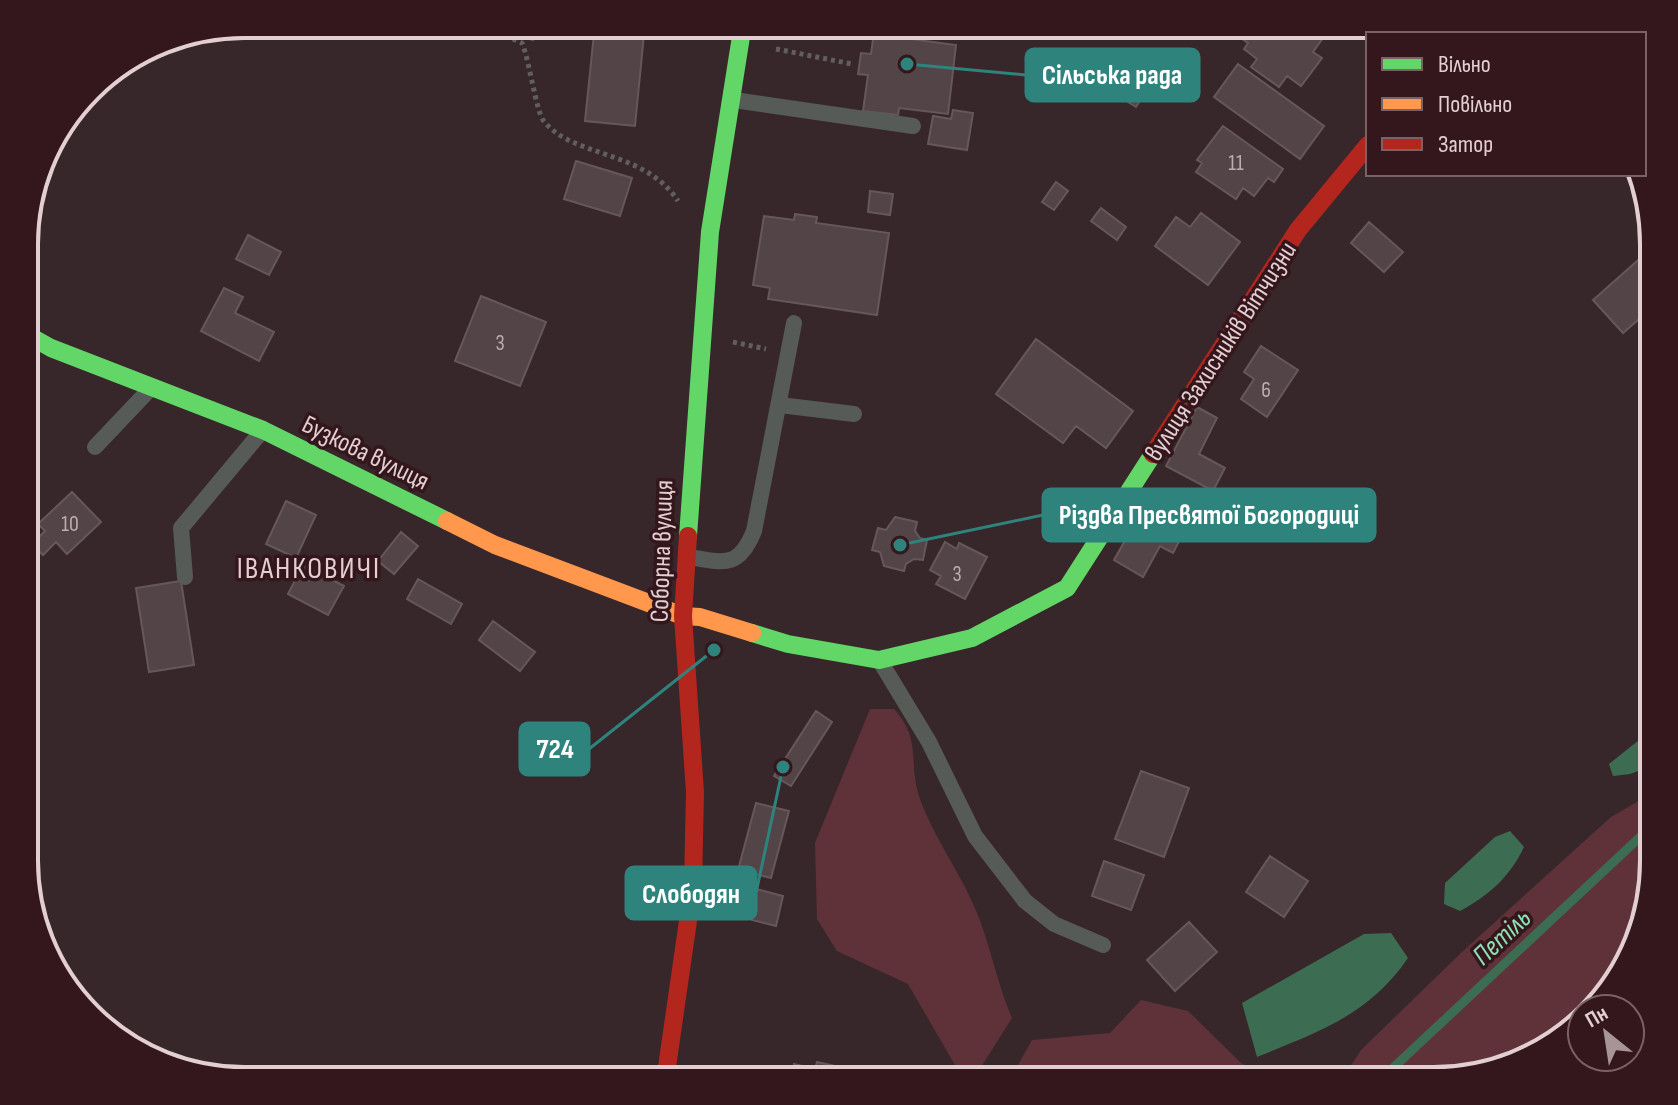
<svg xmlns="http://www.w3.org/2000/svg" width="1678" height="1105" font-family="'Sofia Sans Condensed',sans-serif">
  <rect width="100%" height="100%" fill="#38272a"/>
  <path fill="#5f323a" d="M870,709h24c28,31 14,53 25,87 14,41 42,77 58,117 14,34 20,71 35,105l-36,57 -17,-3 -51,-88 -71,-33 -20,-32 -2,-76z
    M1654,792v83l-37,109 -27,25h-8v7l-38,36 -96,29h-107l20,-31 101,-98 149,-135z
    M1141,1000l47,11 53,52 29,18h-252l-6,-5 20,-36 78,-7z"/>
  <path fill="#3c6d53" d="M1654,728v37l-24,9 -17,2 -4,-12z
    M1510,831l14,16c-14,30 -36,49 -64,64l-16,-7 1,-21 50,-46z
    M1391,933l17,25c-39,57 -90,74 -151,99l-15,-54 122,-69z"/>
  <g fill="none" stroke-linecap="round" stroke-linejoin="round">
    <path stroke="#3c6d53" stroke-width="9" d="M1379,1081l275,-257"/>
  </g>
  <path fill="#524447" stroke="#66585a" stroke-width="2" d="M507,24h31l-5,16 -29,-8z
    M595,24h50l-10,102 -50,-5z
    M1237,24h96l-20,28 9,6 -21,28 -14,-10 -8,11 -28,-20 6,-8 -13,-10 4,-6 -17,-12z
    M875,25l29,4 -1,9 53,7 -8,69 -49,-6 -1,7 -35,-4 5,-36 -10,-1 3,-21 10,1z
    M1238,64l86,62 -24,33 -86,-62z
    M1127,75l21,13 -12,19 -21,-13z
    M953,110l20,3 -6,37 -39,-6 5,-28 18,3z
    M1223,126l60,43 -9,13 -6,-4 -14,18 -11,-8 -7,11 -40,-27 6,-9 -5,-3z
    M576,161l56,17 -12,38 -56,-17z
    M1056,182l12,9 -14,19 -12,-8z
    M870,191l23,3 -3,21 -22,-3z
    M1101,208l25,19 -9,13 -26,-19z
    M1201,213l39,29 -32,43 -53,-39 21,-29 14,10z
    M795,214l22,3 -1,6 73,10 -12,82 -109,-16 2,-11 -17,-3 11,-69 30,4z
    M1369,222l34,30 -19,20 -33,-29z
    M248,235l33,17 -12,23 -33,-16z
    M1654,246v60l-31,27 -30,-33z
    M224,288l19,9 -8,16 39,19 -15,29 -58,-30z
    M481,296l65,26 -26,64 -65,-25z
    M1036,339l97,72 -27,37 -30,-22 -13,17 -67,-49z
    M1261,346l37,24 -31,47 -26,-18 13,-20 -10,-7z
    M1197,407l20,11 -18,36 26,14 -12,23 -47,-25z
    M72,492l29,30 -34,32 -11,-12 -13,13 -11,-11 13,-13 -7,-7z
    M286,501l30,14 -20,43 -30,-14z
    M1144,507l41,23 -12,23 -13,-7 -17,31 -29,-17z
    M895,517l22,5 -2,9 5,7 7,2 -4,20 -9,-1 -8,5 -2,7 -20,-5 -4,-14 -8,-2 6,-22 8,2z
    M401,532l17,14 -24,28 -16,-13z
    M945,542l12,7 2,-6 28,14 -22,42 -29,-15 5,-8 -11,-6z
    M303,565l41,21 -16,29 -40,-21z
    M418,579l44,25 -11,20 -44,-25z
    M181,581l13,84 -45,7 -13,-84z
    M493,621l42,31 -15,19 -41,-31z
    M816,711l16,11 -41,64 -17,-10z
    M1141,771l48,17 -25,69 -49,-18z
    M756,803l33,8 -18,67 -33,-8z
    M1270,856l38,25 -24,36 -38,-25z
    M1104,861l40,14 -13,35 -39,-14z
    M737,884l46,12 -7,30 -47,-12z
    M1189,922l28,30 -42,39 -28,-31z
    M817,1062l23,5 -1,7 18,4 -1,3h-66l4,-17 21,5z"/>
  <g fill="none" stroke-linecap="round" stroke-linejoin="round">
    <path stroke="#615f5e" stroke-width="5" stroke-dasharray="4 4" stroke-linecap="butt" d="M491,29l31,14c7,16 14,67 21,77 28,38 101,29 135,81
      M776,49l76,15
      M733,342l33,7"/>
    <path stroke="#565b57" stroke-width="16" d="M734,100l179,26
      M780,405l74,9
      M95,447l55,-58
      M690,557c35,6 49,11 64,-26l40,-208
      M185,577l-4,-49 81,-97
      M880,661l49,81 46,94 50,65 29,23 49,21
      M561,1081l105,-7 26,7"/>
    <path stroke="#565b57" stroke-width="32" d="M1459,34l2,-2"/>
    <path stroke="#63d668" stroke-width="18" d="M26,334l25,14 212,82 184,91
      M688,536l22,-304 33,-208
      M752,633l36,11 91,16 93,-22 95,-50 86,-134"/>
    <path stroke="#ff974d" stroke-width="18" d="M447,521l48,24 188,71 17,1 52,16"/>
    <path stroke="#b3261e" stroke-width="18" d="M1153,454l145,-224 70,-85
      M665,1081l28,-195 2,-94 -12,-176 5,-80"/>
  </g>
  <g text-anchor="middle" stroke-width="7" stroke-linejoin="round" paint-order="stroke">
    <g font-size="22" fill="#bfacaf">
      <text x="1236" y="170">11</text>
      <text x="500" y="350">3</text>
      <text x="1266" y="397">6</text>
      <text x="70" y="531">10</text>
      <text x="957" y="581">3</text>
    </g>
    <g font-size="26" fill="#e3cfd2" stroke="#34171c">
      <text transform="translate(1220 351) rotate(-57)" y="9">вулиця Захисників Вітчизни</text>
      <text transform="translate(366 452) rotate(26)" y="9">Бузкова вулиця</text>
      <text transform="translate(661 551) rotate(-88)" y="9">Соборна вулиця</text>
    </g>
    <g font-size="28" font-style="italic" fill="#8ce2b4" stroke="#34171c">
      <text transform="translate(1501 936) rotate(-43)" y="10">Петіль</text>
    </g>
    <g font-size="30" letter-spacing="2" fill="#e3cfd2" stroke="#34171c">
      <text x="309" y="578">ІВАНКОВИЧІ</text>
    </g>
  </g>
  <path d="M0 0H1678V1105H0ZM244 38H1434A206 206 0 0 1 1640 244V861A206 206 0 0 1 1434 1067H244A206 206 0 0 1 38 861V244A206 206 0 0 1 244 38Z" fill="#34171c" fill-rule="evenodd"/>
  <path fill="none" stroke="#e3cfd2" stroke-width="4" d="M244 38H1434A206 206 0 0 1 1640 244V861A206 206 0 0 1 1434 1067H244A206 206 0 0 1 38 861V244A206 206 0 0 1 244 38Z"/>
  <path fill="none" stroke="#2f837d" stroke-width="3" d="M907 64L1026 75M900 545L1043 515M714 650L589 749M783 767L756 893"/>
  <g fill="#2f837d" stroke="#34171c" stroke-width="3">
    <circle cx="907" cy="64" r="8"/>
    <circle cx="900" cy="545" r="8"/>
    <circle cx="714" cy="650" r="8"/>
    <circle cx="783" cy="767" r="8"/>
  </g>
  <g fill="#2f837d" stroke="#2f837d" stroke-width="3">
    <rect x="1026" y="49" width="173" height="52" rx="8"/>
    <rect x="1043" y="489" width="332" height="52" rx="8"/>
    <rect x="520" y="723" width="69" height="52" rx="8"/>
    <rect x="626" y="867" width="130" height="52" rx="8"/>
  </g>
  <g font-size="28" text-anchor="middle" font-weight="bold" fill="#fff">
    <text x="1112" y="84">Cільська рада</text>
    <text x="1209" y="524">Різдва Пресвятої Богородиці</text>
    <text x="555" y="758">724</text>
    <text x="691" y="903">Слободян</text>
  </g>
  <rect x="1366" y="32" width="280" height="144" fill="#34171c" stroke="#7a6165" stroke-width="2"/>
  <rect x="1382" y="58" width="40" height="12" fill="#63d668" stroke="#7a6165" stroke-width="2"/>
  <text x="1438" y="72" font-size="24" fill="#e3cfd2">Вільно</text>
  <rect x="1382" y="98" width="40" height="12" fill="#ff974d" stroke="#7a6165" stroke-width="2"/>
  <text x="1438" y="112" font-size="24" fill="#e3cfd2">Повільно</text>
  <rect x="1382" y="138" width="40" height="12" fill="#b3261e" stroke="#7a6165" stroke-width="2"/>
  <text x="1438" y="152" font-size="24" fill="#e3cfd2">Затор</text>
  <g transform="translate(1606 1033) rotate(330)"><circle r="38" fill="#34171c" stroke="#7a6165" stroke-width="2"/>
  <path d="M0-6L14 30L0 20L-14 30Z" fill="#a79497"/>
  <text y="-12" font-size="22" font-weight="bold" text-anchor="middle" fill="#e3cfd2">Пн</text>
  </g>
</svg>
